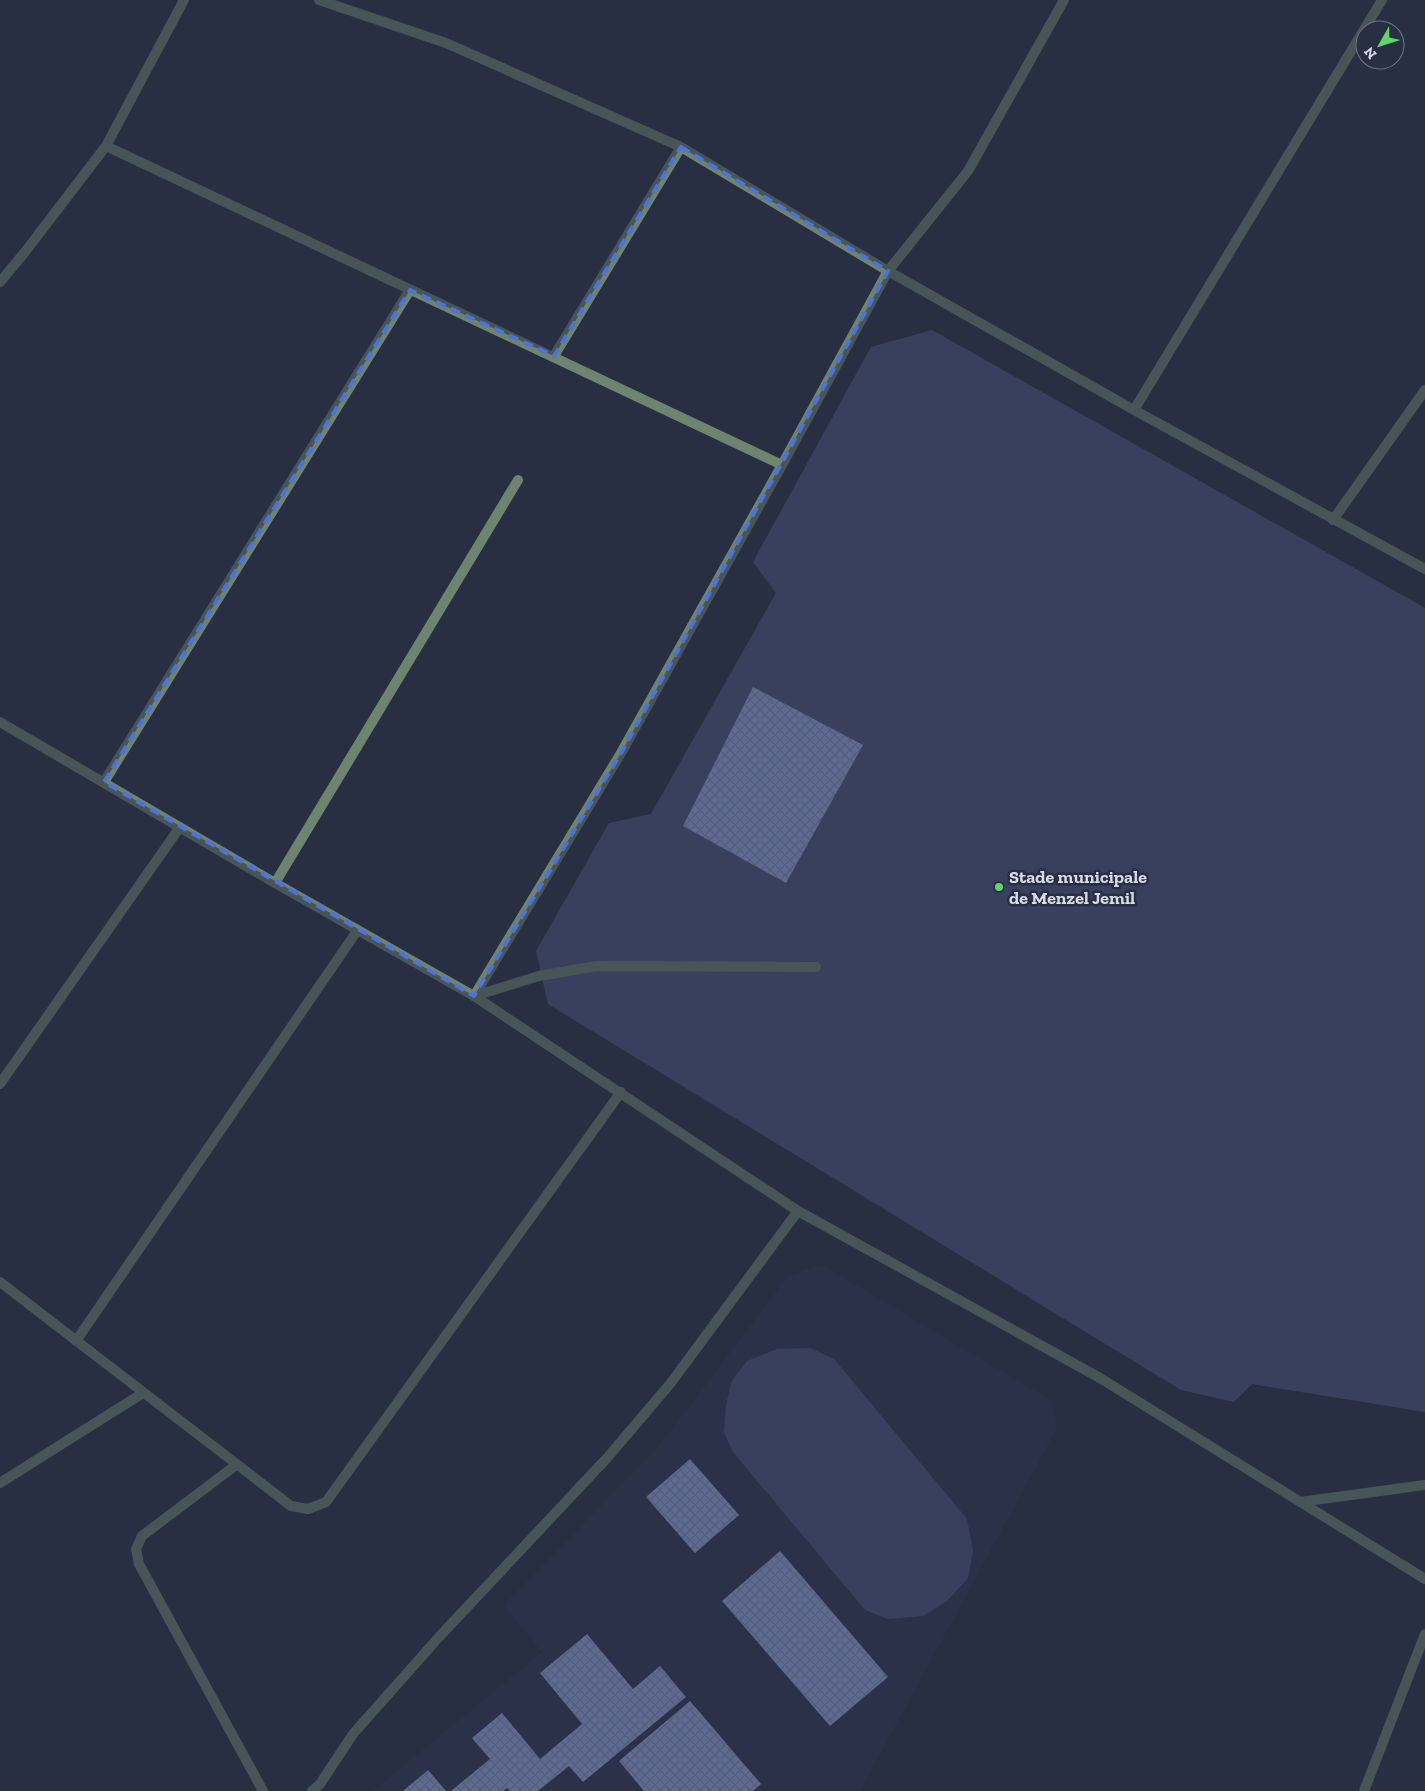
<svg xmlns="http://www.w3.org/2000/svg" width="1425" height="1791" font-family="'Zilla Slab',serif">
  <defs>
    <pattern id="building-cross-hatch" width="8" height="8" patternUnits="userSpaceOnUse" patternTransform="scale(1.25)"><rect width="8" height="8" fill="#a1b1f0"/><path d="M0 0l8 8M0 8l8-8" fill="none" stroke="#8995c6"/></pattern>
  </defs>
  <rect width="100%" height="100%" fill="#292f43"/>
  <path fill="#2d334e" d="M820,1264l232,137 5,27 -197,363h-487l169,-139 -38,-47 152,-155 131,-172z"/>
  <path fill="#4d567d" d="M932,330l493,278v804l-173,-28 -18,18 -53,-12 -633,-386 -12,-53 73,-128 42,-9 125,-221 -23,-31 118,-215z
    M810,1348l24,11 133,160 6,32 -5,27 -21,23 -24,15 -35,3 -23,-9 -133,-159 -8,-19 2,-26 5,-24 16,-21 30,-12z"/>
  <path fill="url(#building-cross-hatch)" d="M753,687l110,58 -77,138 -103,-57z
    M690,1459l49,56 -44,38 -49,-56z
    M780,1551l108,126 -58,49 -108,-125z
    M587,1634l46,55 27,-23 26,31 -103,85 -14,-16 -31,25h-28l-3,-3 -4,3h-52l39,-32 -18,-21 30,-25 38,46 42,-35 -42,-51z
    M690,1701l71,83 -8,7h-109l-25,-30z
    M428,1770l18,21h-43z"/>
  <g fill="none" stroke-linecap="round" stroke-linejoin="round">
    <path stroke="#6e846e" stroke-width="10" d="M474,996l65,-20 58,-10 219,1"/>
    <path stroke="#6e846e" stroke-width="10" d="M319,0l127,43 235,104 207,124 246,139 291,159
      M106,146l676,319
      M0,282l25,-30 81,-106 78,-146
      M554,356l127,-209
      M1134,410l248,-410
      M1333,520l92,-130
      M0,722l275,161 199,113 324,215 302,167 325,201
      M104,782l306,-492
      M275,883l243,-403
      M474,996l147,-243 161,-288 106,-194 80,-100 96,-171
      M0,1084l180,-257
      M0,1282l291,224 17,3 18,-7 295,-410
      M76,1341l281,-410
      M236,1465l-94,71 -6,13 3,15 124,227
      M0,1483l143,-90
      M1300,1502l125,-17
      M312,1791l8,-7 33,-50 86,-97 168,-179 63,-74 128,-173
      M1364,1791l61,-157"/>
  </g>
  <path d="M0 0H1425V1791H0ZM681,147l207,124 -267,482 -147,243 -370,-214 306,-492 144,66z" fill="#292f43" fill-opacity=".55" fill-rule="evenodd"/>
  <path fill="none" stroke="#4c72dc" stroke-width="4" stroke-dasharray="10 6" stroke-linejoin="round" d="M681,147l207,124 -267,482 -147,243 -370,-214 306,-492 144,66z"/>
  <circle fill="#60d56b" stroke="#292f43" stroke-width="2" cx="999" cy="887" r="5"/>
  <g text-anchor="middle" stroke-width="5" stroke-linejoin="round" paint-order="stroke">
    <g font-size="18" font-weight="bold" fill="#d8dcea" stroke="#292f43" text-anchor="start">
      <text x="1009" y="883">Stade municipale<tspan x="1009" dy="21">de Menzel Jemil</tspan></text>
    </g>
  </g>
  <g transform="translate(1380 45) rotate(231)"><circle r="24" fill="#292f43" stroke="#6f7486"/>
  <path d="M0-4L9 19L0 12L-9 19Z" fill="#60d56b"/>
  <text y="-8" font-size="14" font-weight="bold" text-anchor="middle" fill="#d8dcea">N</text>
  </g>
</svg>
